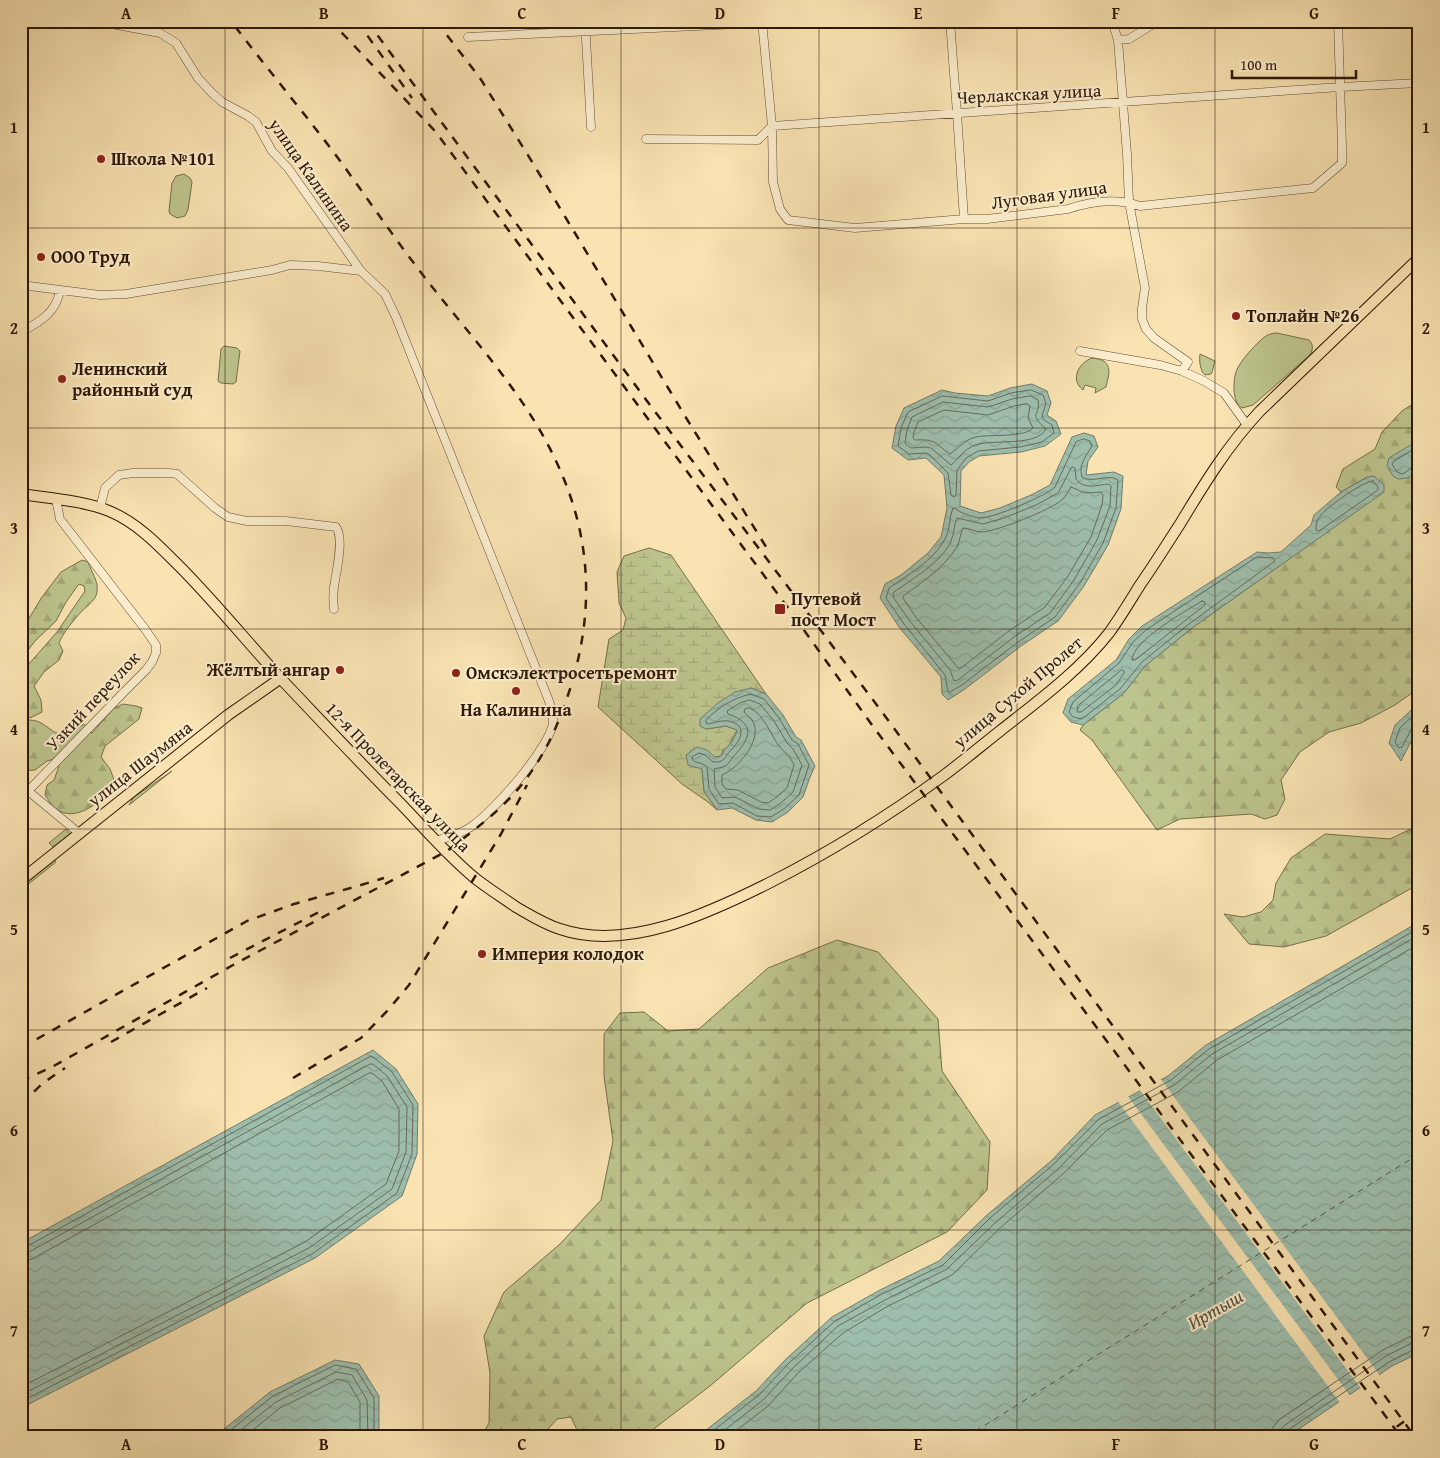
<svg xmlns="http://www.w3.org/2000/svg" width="1440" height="1458" font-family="'Gentium Book Plus',serif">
  <defs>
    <pattern id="forest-firs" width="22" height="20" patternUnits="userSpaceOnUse" patternTransform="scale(1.25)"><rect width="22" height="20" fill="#bdc48d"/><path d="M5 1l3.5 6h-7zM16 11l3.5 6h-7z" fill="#a3a878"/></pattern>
    <pattern id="wetland-marsh" width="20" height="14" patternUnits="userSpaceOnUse" patternTransform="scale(1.25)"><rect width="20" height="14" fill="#bdc48d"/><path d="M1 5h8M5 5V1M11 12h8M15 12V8" fill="none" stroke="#a3a878"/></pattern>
    <pattern id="water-waves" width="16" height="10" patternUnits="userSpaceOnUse" patternTransform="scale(1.25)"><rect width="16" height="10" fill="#9ebead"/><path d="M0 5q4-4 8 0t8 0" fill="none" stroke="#88a393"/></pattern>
  </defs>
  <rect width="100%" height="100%" fill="#f9e3b2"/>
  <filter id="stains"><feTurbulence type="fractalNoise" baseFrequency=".004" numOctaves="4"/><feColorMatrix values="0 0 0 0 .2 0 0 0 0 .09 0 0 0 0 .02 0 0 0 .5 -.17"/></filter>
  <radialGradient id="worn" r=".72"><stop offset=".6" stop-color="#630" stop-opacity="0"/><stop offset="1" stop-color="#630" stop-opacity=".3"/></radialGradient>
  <path fill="#bdc48d" stroke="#766e4a" d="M184,174l6,4 2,4 -4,28 -3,6 -8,2 -7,-4 -1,-3 3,-28 4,-7z
    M1277,333l32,7c5,5 4,11 0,16l-56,49 -11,3c-6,-4 -7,-10 -8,-17 0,-6 0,-14 2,-19 3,-10 21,-30 30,-36 3,-2 7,-3 11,-3z
    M224,346l13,2 3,3 -4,31 -3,2 -12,-1 -3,-2 3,-32z
    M1200,354l15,7 -3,11 -1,2 -6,1c-5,-4 -6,-15 -5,-21z
    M1092,358c21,2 18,13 14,29l-11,6 1,-5 -11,-3 -2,5c-13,-10 -5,-27 9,-32z
    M172,771l-43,34 5,-8z
    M66,829l4,5 -17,13 -4,-4z
    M55,860l1,2 -35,28v-3z"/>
  <path fill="url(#forest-firs)" stroke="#766e4a" d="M1419,400v288l-24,17 -34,18 -32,9 -29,20 -19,28 4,19 -8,16 -12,4 -14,-5 -71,5 -23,11 -65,-90 -12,-10 3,-5 41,-32 21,-27 47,-38 191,-136 -16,-15 -26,15 -5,-5 7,-18 32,-20 7,-17 20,-21z
    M82,560l6,2c3,9 11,20 9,30 -1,8 -9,13 -15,19 -8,9 -18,20 -23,32l4,8 -4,9 -15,12 -10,14 7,14 1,12 -12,6 -9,-6v-39l36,-41 28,-41 -1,-5 -5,-2 -13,18 -10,19 -20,19 -15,19 1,-29 20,-33 19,-25z
    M123,704l13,2 6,2 -3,11 -34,27 -4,11 9,12 6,16c-14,15 -40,40 -61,23 -4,-3 -7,-9 -10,-13l2,-10 7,-5 5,-14 -5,-7 -7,2 -12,9 -14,1v-50c23,-5 25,11 44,15l19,-12 8,9 21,-24z
    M1419,825v59l-93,52 -42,11 -35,-3 -25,-30 19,3 18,-5 12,-12 3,-17 15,-25 34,-24 65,5z
    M837,940l41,12 60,67 4,52 48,71 -3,48 -40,42 -140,71 -97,83 -67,51h-67l1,-7 -6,-13 -14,2 -16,18h-60l8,-14 1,-50 -6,-37 20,-44 56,-48 41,-44 12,-59 -9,-65v-42l16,-21 24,-1 24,19 31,-2 69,-61z"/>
  <path fill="url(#wetland-marsh)" stroke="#766e4a" d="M649,548l22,7 95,139 -15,-6 -45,41 20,-3 11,4 -8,16 -6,4 -2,6 -7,1 -7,-7 -5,19 2,22 13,19 -9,-8 -26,-18 -84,-77 11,-68 14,-9 3,-12 -7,-15 -2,-31 7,-16z"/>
  <path fill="url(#water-waves)" stroke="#727c6b" d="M1032,384l15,7 4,12 -4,12 9,6 5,13 -16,12 -24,6 -42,4 -10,6 -8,9 -1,35 21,7 19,-5 31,-13 19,-10 22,-48 12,-4 10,3 4,11 -10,14 -2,14 28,-3 9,4 -2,33 -13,36 -24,41 -26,35 -37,25 -56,43 -17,11 -6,-6 -1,-17 -42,-50 -19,-29 5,-14 16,-9 27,-22 13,-16 6,-29 -3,-33 -18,-17 -18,2 -16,-12 4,-22 8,-18 38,-18 13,3 33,3 22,-8z
    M1419,440v29l-11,9 -10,1 -5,-3 -6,-10 2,-8z
    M1374,476l10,9v7l-192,136 -47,38 -21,27 -41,32 -12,-3 -8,-9 5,-14 48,-39 13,-21 13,-13 115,-74 11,1 13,-1 30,-27 3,-10 27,-23 26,-15z
    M751,688l15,6 17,21 13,22 5,3 14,26 -5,11 -7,20 -15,15 -16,10 -16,-2 -24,-12 -15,2 -13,-19 -2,-22 -14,-4 -2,-10 11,-8 10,3 8,7 6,-1c5,-10 13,-13 16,-26l-11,-4 -20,3 -6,-3v-7l18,-16 17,-11z
    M1419,703v23l-18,35 -12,-18 6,-18z
    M1419,922v431l-27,13 -105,71h-590l59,-46 29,-31 47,-43 48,-27 59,-29 48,-46 64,-54 44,-46 73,-39 38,-31z
    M373,1050l23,19 22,35 -1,50 -15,42 -87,62 -286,146 -8,7v-168z
    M335,1360l24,4 20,32v41h-165l56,-45z"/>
  <path fill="#f9e3b2" d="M1160,1078l221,299 -19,13 -223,-301z
    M1127,1095l224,302 -10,7 -224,-304z"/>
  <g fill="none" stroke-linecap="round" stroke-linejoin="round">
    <path stroke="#666b5a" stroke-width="1" d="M1031,390l12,5 3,8 -4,13 2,4 8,5 2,8 -12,9 -22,5 -42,4 -12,7 -9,12 -1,25 -2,2 -3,-2 -3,-22 -18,-18 -4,-2 -17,1 -11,-8 3,-18 7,-16 34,-16 46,5 23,-8z
      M1031,396l7,4c3,17 -11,12 8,29 -9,18 -54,10 -71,16 -11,4 -16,14 -24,20l-20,-17 -6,-1 -14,1 -6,-5 2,-13 5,-13 31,-15 45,5 24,-8z
      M1027,404l3,2 -2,12 5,10c-9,10 -43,6 -57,9 -10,2 -18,11 -26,17 -16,-11 -13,-15 -35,-14l-2,-2 1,-6 4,-10 26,-12 44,5 26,-9z
      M1084,439l6,2 2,5c-6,10 -14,19 -10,31 11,7 26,-4 36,3l-2,28 -13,35 -23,40 -25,34 -37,25 -56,43 -12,7h-2l-3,-17 -41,-51 -18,-26 3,-10c18,-12 46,-29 56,-49 5,-9 4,-21 8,-31h2c5,5 17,9 25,10 11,1 66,-22 75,-31l21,-45z
      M1419,446l-25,15 -2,3 5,8 5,2c6,-2 10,-9 17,-9
      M1072,467l3,1 1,11c8,11 21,6 33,5l2,2 -1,20 -13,34 -23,40 -24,33 -36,24 -56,43 -4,1 -4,-11 -41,-50 -16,-23 1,-5c17,-12 49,-31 57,-51 3,-7 3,-16 6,-23l26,6 21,-6 32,-13 22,-12z
      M1373,481l5,6v3l-59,41 -3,-1c0,-3 0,-8 2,-11 4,-9 45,-38 55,-38z
      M1071,487l14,6 16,-1 2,3 -1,10 -11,32 -23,39 -23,31 -35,23 -49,38h-3l-43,-52 -12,-18v-2c20,-14 41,-29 54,-49 3,-6 3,-13 6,-19 6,0 12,4 19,4 16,-1 68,-22 80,-32 4,-4 6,-9 9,-13z
      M1257,557l16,1 2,3 -86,63 -47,38 -22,27 -38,30 -9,-2 -4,-5 4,-10 46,-39 14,-21 13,-12z
      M1202,601l3,1v3l-70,55h-3c1,-20 54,-49 70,-59z
      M1122,670l2,1v2l-8,12 -35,27h-4l1,-6z
      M751,694l13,5 15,19 13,22 6,4 11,21 -10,30 -14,13 -14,9 -14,-1 -24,-13 -14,1 -10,-15 -2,-22c-4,-5 -12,-3 -15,-8l1,-3 6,-3 6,2 8,7c3,0 6,0 8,-1 5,-2 5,-6 8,-9 11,-10 21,-27 -1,-31 -6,-1 -14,2 -20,3l-2,-1v-3c13,-13 27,-22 45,-26z
      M750,700l10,4 14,17 13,22 6,6 9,16 -9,27 -12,11 -11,7 -11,-1 -24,-12 -13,1 -7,-11 -1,-18c3,-1 8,-1 11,-3 4,-2 5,-6 8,-9 17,-18 24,-33 -5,-43l-1,-3 13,-8z
      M750,708c13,5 21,27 29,38 6,7 11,10 15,19l-7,23 -10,9 -9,6 -7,-1 -23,-12 -12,-1 -4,-5v-9c15,-6 39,-33 32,-51 -2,-6 -7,-9 -10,-12l1,-3z
      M1419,710l-19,18 -5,14 4,6 3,-1 11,-21 6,-2
      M21,1247h5l345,-191 2,1 19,15 21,33 -1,49 -15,39 -85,61 -286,145 -5,5
      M21,1254l8,-2 341,-188h3l14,12 20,31 -1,45 -14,37 -83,59 -288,147
      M21,1261l11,-2 337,-186h3l10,8 17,28v42l-13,33 -81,58 -284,145
      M222,1437l51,-41 62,-31 21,4 18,29v39
      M232,1437l44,-35 60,-30 16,3 15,25 1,37
      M244,1437l36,-29 58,-29 10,3 12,20v35
      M705,1437l54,-42 30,-32 46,-42 47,-27 61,-29 47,-47 64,-54 45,-45 72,-39 38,-31 210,-121
      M716,1437l47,-37 30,-32 45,-42 47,-26 62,-31 48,-46 63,-54 44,-45 72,-39 38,-31 207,-119
      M728,1437l40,-31 30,-33 45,-40 45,-27 64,-31 48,-47 63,-54 44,-44 71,-38 39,-32 202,-116
      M1272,1437l1,-10 7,-8 103,-69 26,-13 10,-2
      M1279,1437l1,-7 5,-5 101,-69 26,-13 7,-1
      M1285,1437l3,-7 101,-68 26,-13h4"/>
    <path stroke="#565241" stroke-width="1" stroke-dasharray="6 5" stroke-linecap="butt" d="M966,1437l453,-283"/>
    <g stroke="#624b32" stroke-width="9">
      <path id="minor" d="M96,21l64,12 16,10 22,35 14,15 10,9 26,14 8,6 16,29 16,17 73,103 24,23 11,23 153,384c2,6 4,13 4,19 1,24 -63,96 -84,108 -9,6 -22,9 -32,13
        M585,21l6,106
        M762,21l10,105 1,56 7,27 8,11 67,8 109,-9h23l81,-10c23,-8 49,-11 72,-3l173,-18 29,-25v-17l-4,-125
        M950,21l7,92 7,106
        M1112,21l6,19 11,-1 29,-18
        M468,37l334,-16
        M1118,40l9,114 2,48 16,86 -3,20v11l4,10 8,9 34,24 -6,9
        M646,139l112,1 14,-14 568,-39 79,-4
        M21,285l79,10 26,-1 146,-24 18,-5 28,1 43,5
        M21,332c19,-10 36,-20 39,-42
        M1080,351l80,14 22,6 22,10 20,12 23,32
        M56,499l4,20 85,110 11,16v8l-4,9 -6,8 -23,23 -95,98 51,42
        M100,508l5,-20 14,-13 14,-2h36l8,1 38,34 13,9 19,4h39l50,6c8,11 1,41 -1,54 -2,9 -2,19 -1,28"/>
    </g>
    <g stroke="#2f1807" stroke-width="12">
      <path id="major" d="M21,494c27,4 64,7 88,17 31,13 53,38 76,61 34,35 65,73 98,109 39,41 78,83 118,123 24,25 48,53 75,75 13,10 27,19 40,28 14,8 28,17 44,22 67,23 149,-16 209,-46 61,-31 119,-67 174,-107 19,-14 38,-30 57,-45 38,-30 79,-60 109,-98 11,-15 21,-32 31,-48 14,-20 27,-41 40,-61 24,-40 48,-79 80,-113l159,-153
        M21,880l207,-165 53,-37"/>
    </g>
    <use href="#minor" stroke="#fbedcd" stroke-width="8"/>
    <use href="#major" stroke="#f9e3b2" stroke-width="10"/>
    <path stroke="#2f1807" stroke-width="2.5" stroke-dasharray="9 9" stroke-linecap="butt" d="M328,21l15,13 92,97 356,481 81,113 529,712
      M357,21l55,77
      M367,21l280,380 154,203 84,112 530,721
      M436,21l44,57 54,87 151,251 83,134
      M230,958l89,-46
      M111,1042l96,-54
      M21,1048l226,-127 47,-17 67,-19 23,-7
      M293,1078l68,-40 27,-28 21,-25 92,-151 26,-49
      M21,1081l31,-14 181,-102 214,-114c22,-17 45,-34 64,-54 27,-29 44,-63 56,-99 28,-81 26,-159 -11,-237 -31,-67 -85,-124 -130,-182 -32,-41 -60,-83 -91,-125 -34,-45 -70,-88 -104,-133
      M21,1104l22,-21 22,-15
      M1382,1437l37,-26"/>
  </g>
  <path fill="none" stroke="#2f1807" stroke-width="1" stroke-opacity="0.55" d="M225,21v1416M423,21v1416M621,21v1416M819,21v1416M1017,21v1416M1215,21v1416M21,228h1398M21,428h1398M21,629h1398M21,829h1398M21,1030h1398M21,1230h1398"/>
  <g fill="#8f2418" stroke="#fbedcd" stroke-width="2">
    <circle cx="101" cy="159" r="5"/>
    <circle cx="41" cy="257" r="5"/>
    <circle cx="1236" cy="316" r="5"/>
    <circle cx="62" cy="379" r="5"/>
    <rect x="774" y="603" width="12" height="12" rx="2.5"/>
    <circle cx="340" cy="670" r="5"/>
    <circle cx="456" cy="673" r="5"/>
    <circle cx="516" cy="691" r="5"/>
    <circle cx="482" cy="954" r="5"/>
  </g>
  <g text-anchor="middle" stroke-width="4" stroke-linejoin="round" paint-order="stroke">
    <g font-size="18" fill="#2f1807" stroke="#fbedcd">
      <text transform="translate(1029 94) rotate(-3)" y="6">Черлакская улица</text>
      <text transform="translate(311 175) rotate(55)" y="6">улица Калинина</text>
      <text transform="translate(1049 195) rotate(-8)" y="6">Луговая улица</text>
      <text transform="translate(1018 692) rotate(-40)" y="6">улица Сухой Пролет</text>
      <text transform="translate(93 701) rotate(-47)" y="6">Узкий переулок</text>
      <text transform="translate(140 764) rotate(-38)" y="6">улица Шаумяна</text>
      <text transform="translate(398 777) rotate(46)" y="6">12-я Пролетарская улица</text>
    </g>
    <g font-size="18" font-weight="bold" fill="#2f1807" stroke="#fbedcd" text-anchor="start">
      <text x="111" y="165">Школа №101</text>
      <text x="51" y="263">ООО Труд</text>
      <text x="1246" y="322">Топлайн №26</text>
      <text x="72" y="375">Ленинский<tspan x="72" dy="21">районный суд</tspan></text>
      <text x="791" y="605">Путевой<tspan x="791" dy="21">пост Мост</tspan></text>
      <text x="330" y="676" text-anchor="end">Жёлтый ангар</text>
      <text x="466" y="679">Омскэлектросетьремонт</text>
      <text x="516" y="716" text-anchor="middle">На Калинина</text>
      <text x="492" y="960">Империя колодок</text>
    </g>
    <g font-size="19" font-style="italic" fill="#565241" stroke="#fbedcd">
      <text transform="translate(1215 1309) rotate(-30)" y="7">Иртыш</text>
    </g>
  </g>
  <rect width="1440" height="1458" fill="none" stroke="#f9e3b2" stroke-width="55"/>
  <path d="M1232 70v8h124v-8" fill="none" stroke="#2f1807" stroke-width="2.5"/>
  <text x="1240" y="70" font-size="15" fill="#2f1807" stroke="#fbedcd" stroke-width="4" paint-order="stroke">100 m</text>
  <rect x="28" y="28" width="1384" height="1402" fill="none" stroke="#2f1807" stroke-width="2"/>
  <g font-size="16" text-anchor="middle" font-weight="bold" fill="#2f1807">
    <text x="126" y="19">A</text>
    <text x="324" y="19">B</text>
    <text x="522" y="19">C</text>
    <text x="720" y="19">D</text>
    <text x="918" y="19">E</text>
    <text x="1116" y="19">F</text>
    <text x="1314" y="19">G</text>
    <text x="14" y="133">1</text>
    <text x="1426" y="133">1</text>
    <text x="14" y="334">2</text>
    <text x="1426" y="334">2</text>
    <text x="14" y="534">3</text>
    <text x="1426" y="534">3</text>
    <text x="14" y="735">4</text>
    <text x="1426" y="735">4</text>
    <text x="14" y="935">5</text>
    <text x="1426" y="935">5</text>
    <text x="14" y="1136">6</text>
    <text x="1426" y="1136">6</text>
    <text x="14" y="1336">7</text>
    <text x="1426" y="1336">7</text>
    <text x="126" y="1450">A</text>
    <text x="324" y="1450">B</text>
    <text x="522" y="1450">C</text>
    <text x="720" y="1450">D</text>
    <text x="918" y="1450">E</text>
    <text x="1116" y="1450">F</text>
    <text x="1314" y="1450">G</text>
  </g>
  <rect width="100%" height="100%" filter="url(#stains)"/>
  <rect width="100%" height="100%" fill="url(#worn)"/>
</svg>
